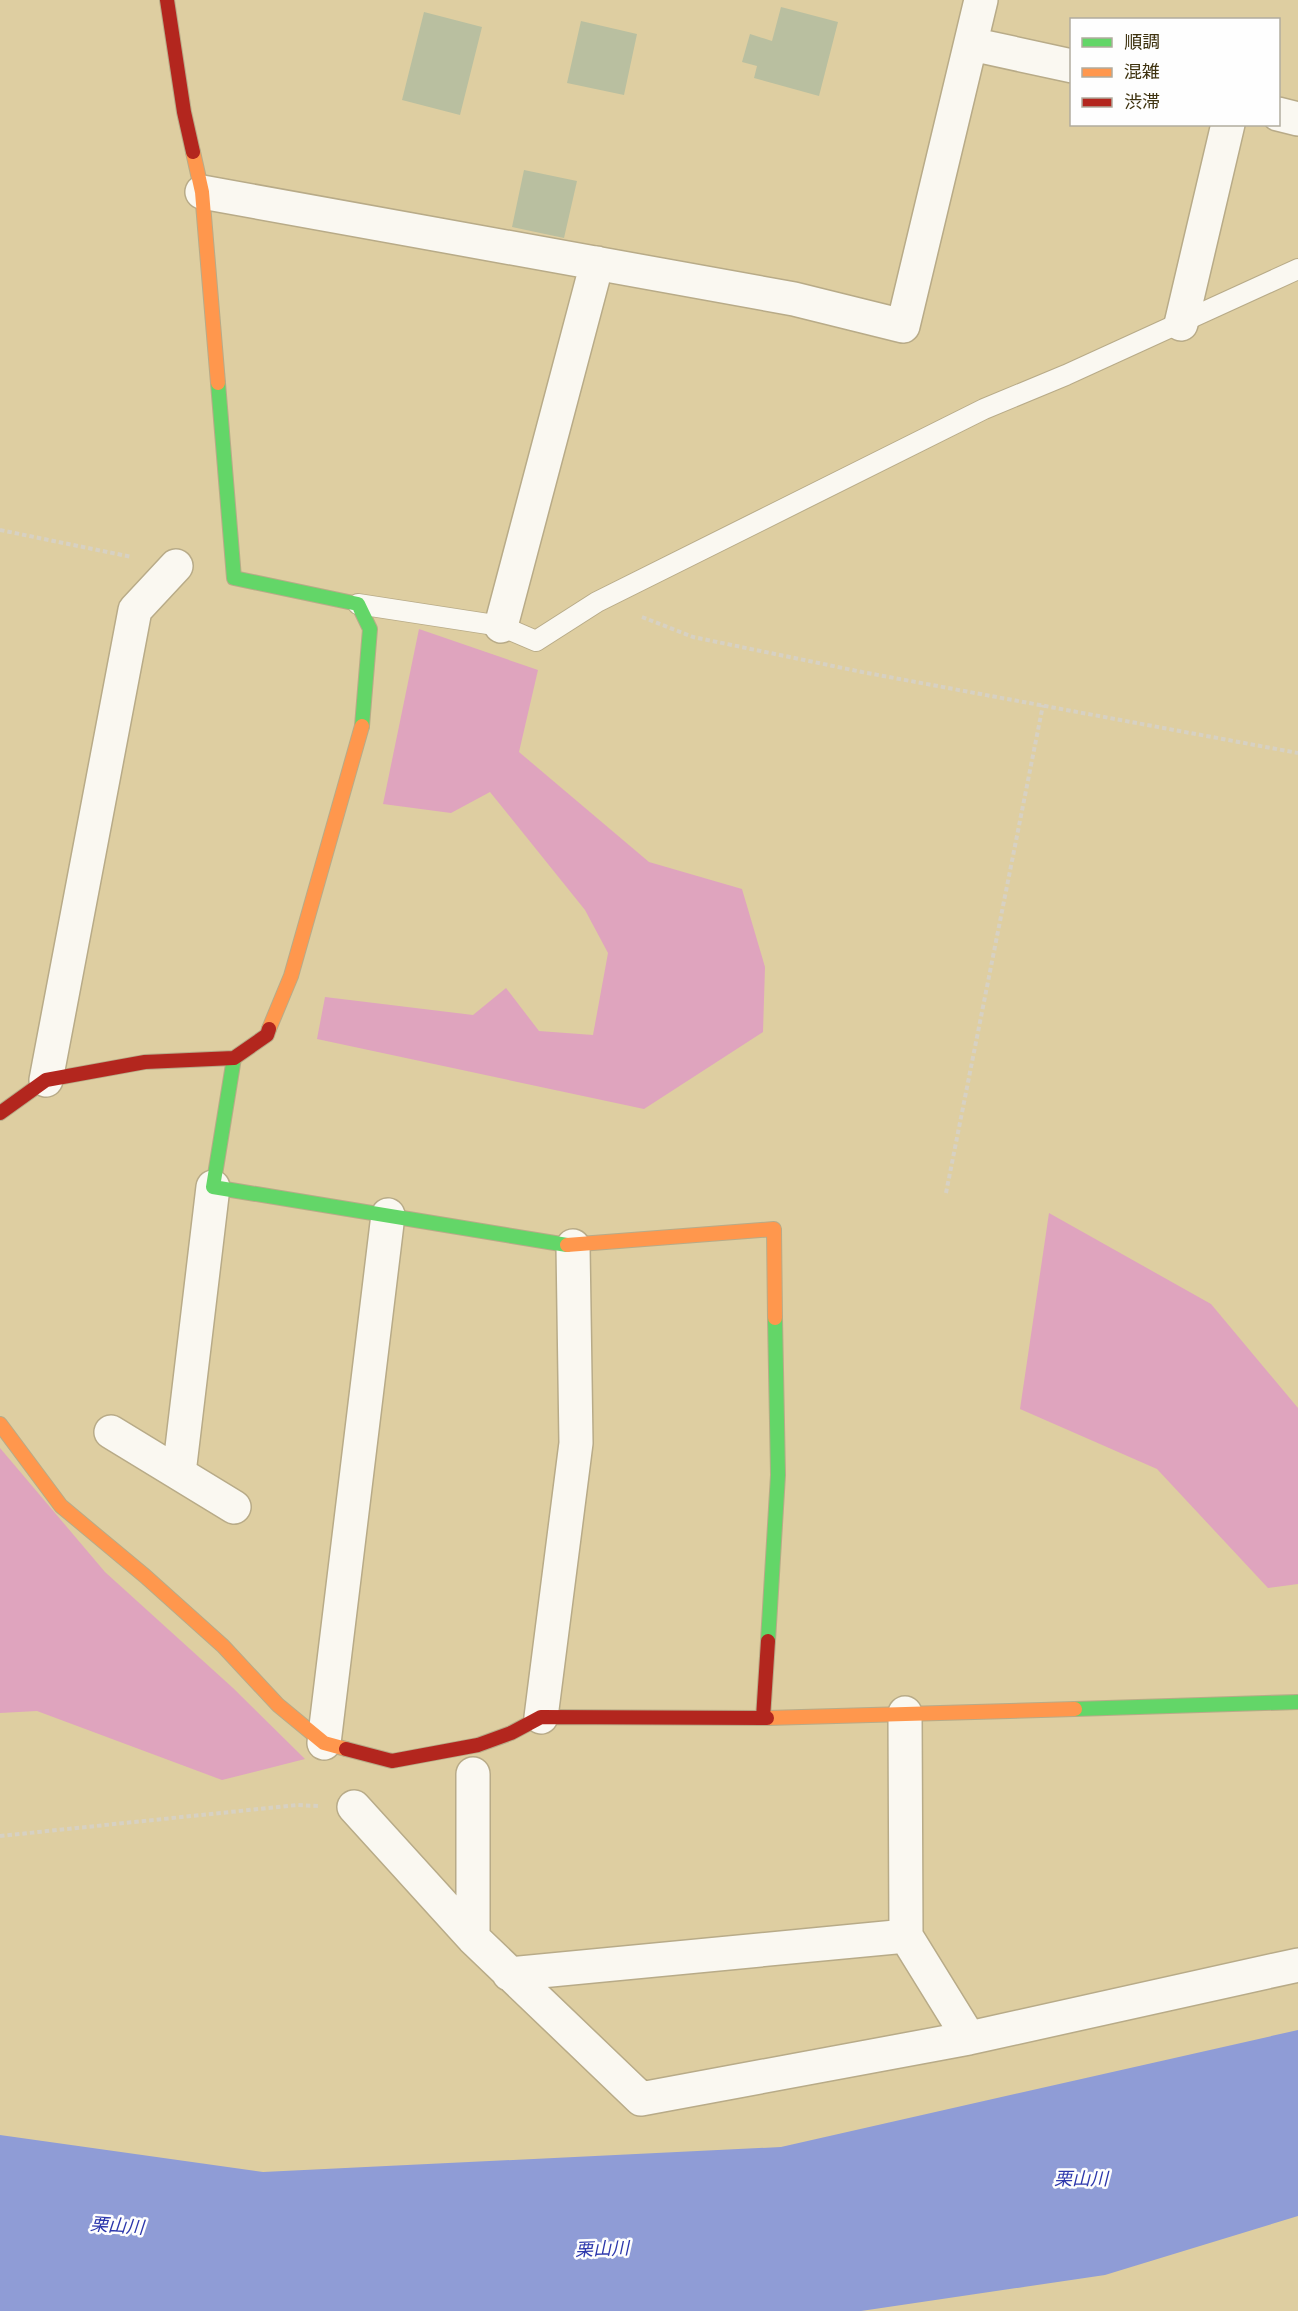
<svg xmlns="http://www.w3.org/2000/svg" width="1298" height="2311" font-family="Lato,'Noto Sans JP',sans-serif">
  <rect width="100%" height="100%" fill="#decea1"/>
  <path fill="#dfa4be" d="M419,629l119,41 -19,82 130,110 93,27 23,78 -2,65 -119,77 -327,-70 8,-42 148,18 33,-27 33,43 54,4 15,-82 -23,-43 -95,-118 -39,21 -68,-9z
    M1049,1213l162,91 87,104v176l-30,4 -111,-119 -137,-60z
    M0,1448l105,124 128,116 72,71 -83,21 -185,-69 -37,2z"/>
  <path fill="#8f9cd6" d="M1298,2030v186l-193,59 -244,36h-861v-176l263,37 518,-25z"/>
  <path fill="#b9bfa0" d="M781,7l57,15 -19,74 -65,-18 3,-12 -15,-4 8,-28 22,7z
    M424,12l58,15 -22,88 -58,-15z
    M581,21l56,13 -13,61 -57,-12z
    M524,170l53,11 -13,57 -52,-11z"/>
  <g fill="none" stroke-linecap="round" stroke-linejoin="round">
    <g stroke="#b8ab88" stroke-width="22">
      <path id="lane" d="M358,604l143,22 35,15 61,-39 387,-193 82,-34 232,-106"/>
    </g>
    <g stroke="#b8ab88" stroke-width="36">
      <path id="street" d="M971,44l101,22
        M1278,114l20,5
        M202,192l592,107 109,27 78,-326
        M1181,324l47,-200
        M501,626l96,-363
        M46,1080l89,-470 41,-44
        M111,1432l123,75
        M179,1473l34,-286
        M905,1713l1,223 63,102
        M541,1717l35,-274 -3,-197
        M324,1743l64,-528
        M473,1774v164
        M354,1807l119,131 168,161 328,-61 329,-73
        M509,1974l397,-38"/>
    </g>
    <g stroke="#b8ab88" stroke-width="16">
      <path id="fast" d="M218,383l16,195 124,26 12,25 -8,97
        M234,1058l-21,129 354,58
        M768,1641l10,-166 -3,-157
        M1075,1709l223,-7"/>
    </g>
    <g stroke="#b8ab88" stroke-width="16">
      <path id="slow" d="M193,152l9,40 16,191
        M269,1029l22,-53 71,-250
        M567,1245l207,-16 1,89
        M0,1424l61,82 84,70 78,70 55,59 46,38 22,6
        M767,1718l308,-9"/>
    </g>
    <g stroke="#b8ab88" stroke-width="16">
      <path id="jam" d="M167,0l17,112 9,40
        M0,1113l46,-33 99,-18 89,-4 33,-23 2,-6
        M763,1718l5,-77
        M346,1749l46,12 86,-16 33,-12 30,-16 226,1"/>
    </g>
    <path stroke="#d7d1c3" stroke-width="4" stroke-dasharray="4.5 3" stroke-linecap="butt" d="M0,530l132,27
      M642,617l51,20 169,35 436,81
      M946,1193l97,-488
      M0,1836l297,-31 21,1"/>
    <use href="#lane" stroke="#faf8f1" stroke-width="20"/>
    <use href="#street" stroke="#faf8f1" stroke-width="33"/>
    <use href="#fast" stroke="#63d668" stroke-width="14"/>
    <use href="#slow" stroke="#ff974d" stroke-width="14"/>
    <use href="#jam" stroke="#b3261e" stroke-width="14"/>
  </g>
  <g text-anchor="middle" stroke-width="5" stroke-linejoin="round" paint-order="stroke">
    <g font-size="18" font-style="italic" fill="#2c37ac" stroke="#fefefe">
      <text x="1081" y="2185">栗山川</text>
      <text transform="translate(117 2226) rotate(4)" y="6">栗山川</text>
      <text transform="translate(602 2249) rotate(-2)" y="6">栗山川</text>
    </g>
  </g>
  <rect x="1070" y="18" width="210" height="108" fill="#fefefe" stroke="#b1ac9e" stroke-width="1.5"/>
  <rect x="1082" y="38" width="30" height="9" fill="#63d668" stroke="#b1ac9e" stroke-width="1.5"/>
  <text x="1124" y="48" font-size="18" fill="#3e320f">順調</text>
  <rect x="1082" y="68" width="30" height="9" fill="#ff974d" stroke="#b1ac9e" stroke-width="1.5"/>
  <text x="1124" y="78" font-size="18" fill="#3e320f">混雑</text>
  <rect x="1082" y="98" width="30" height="9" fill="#b3261e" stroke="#b1ac9e" stroke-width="1.5"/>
  <text x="1124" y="108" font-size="18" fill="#3e320f">渋滞</text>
</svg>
